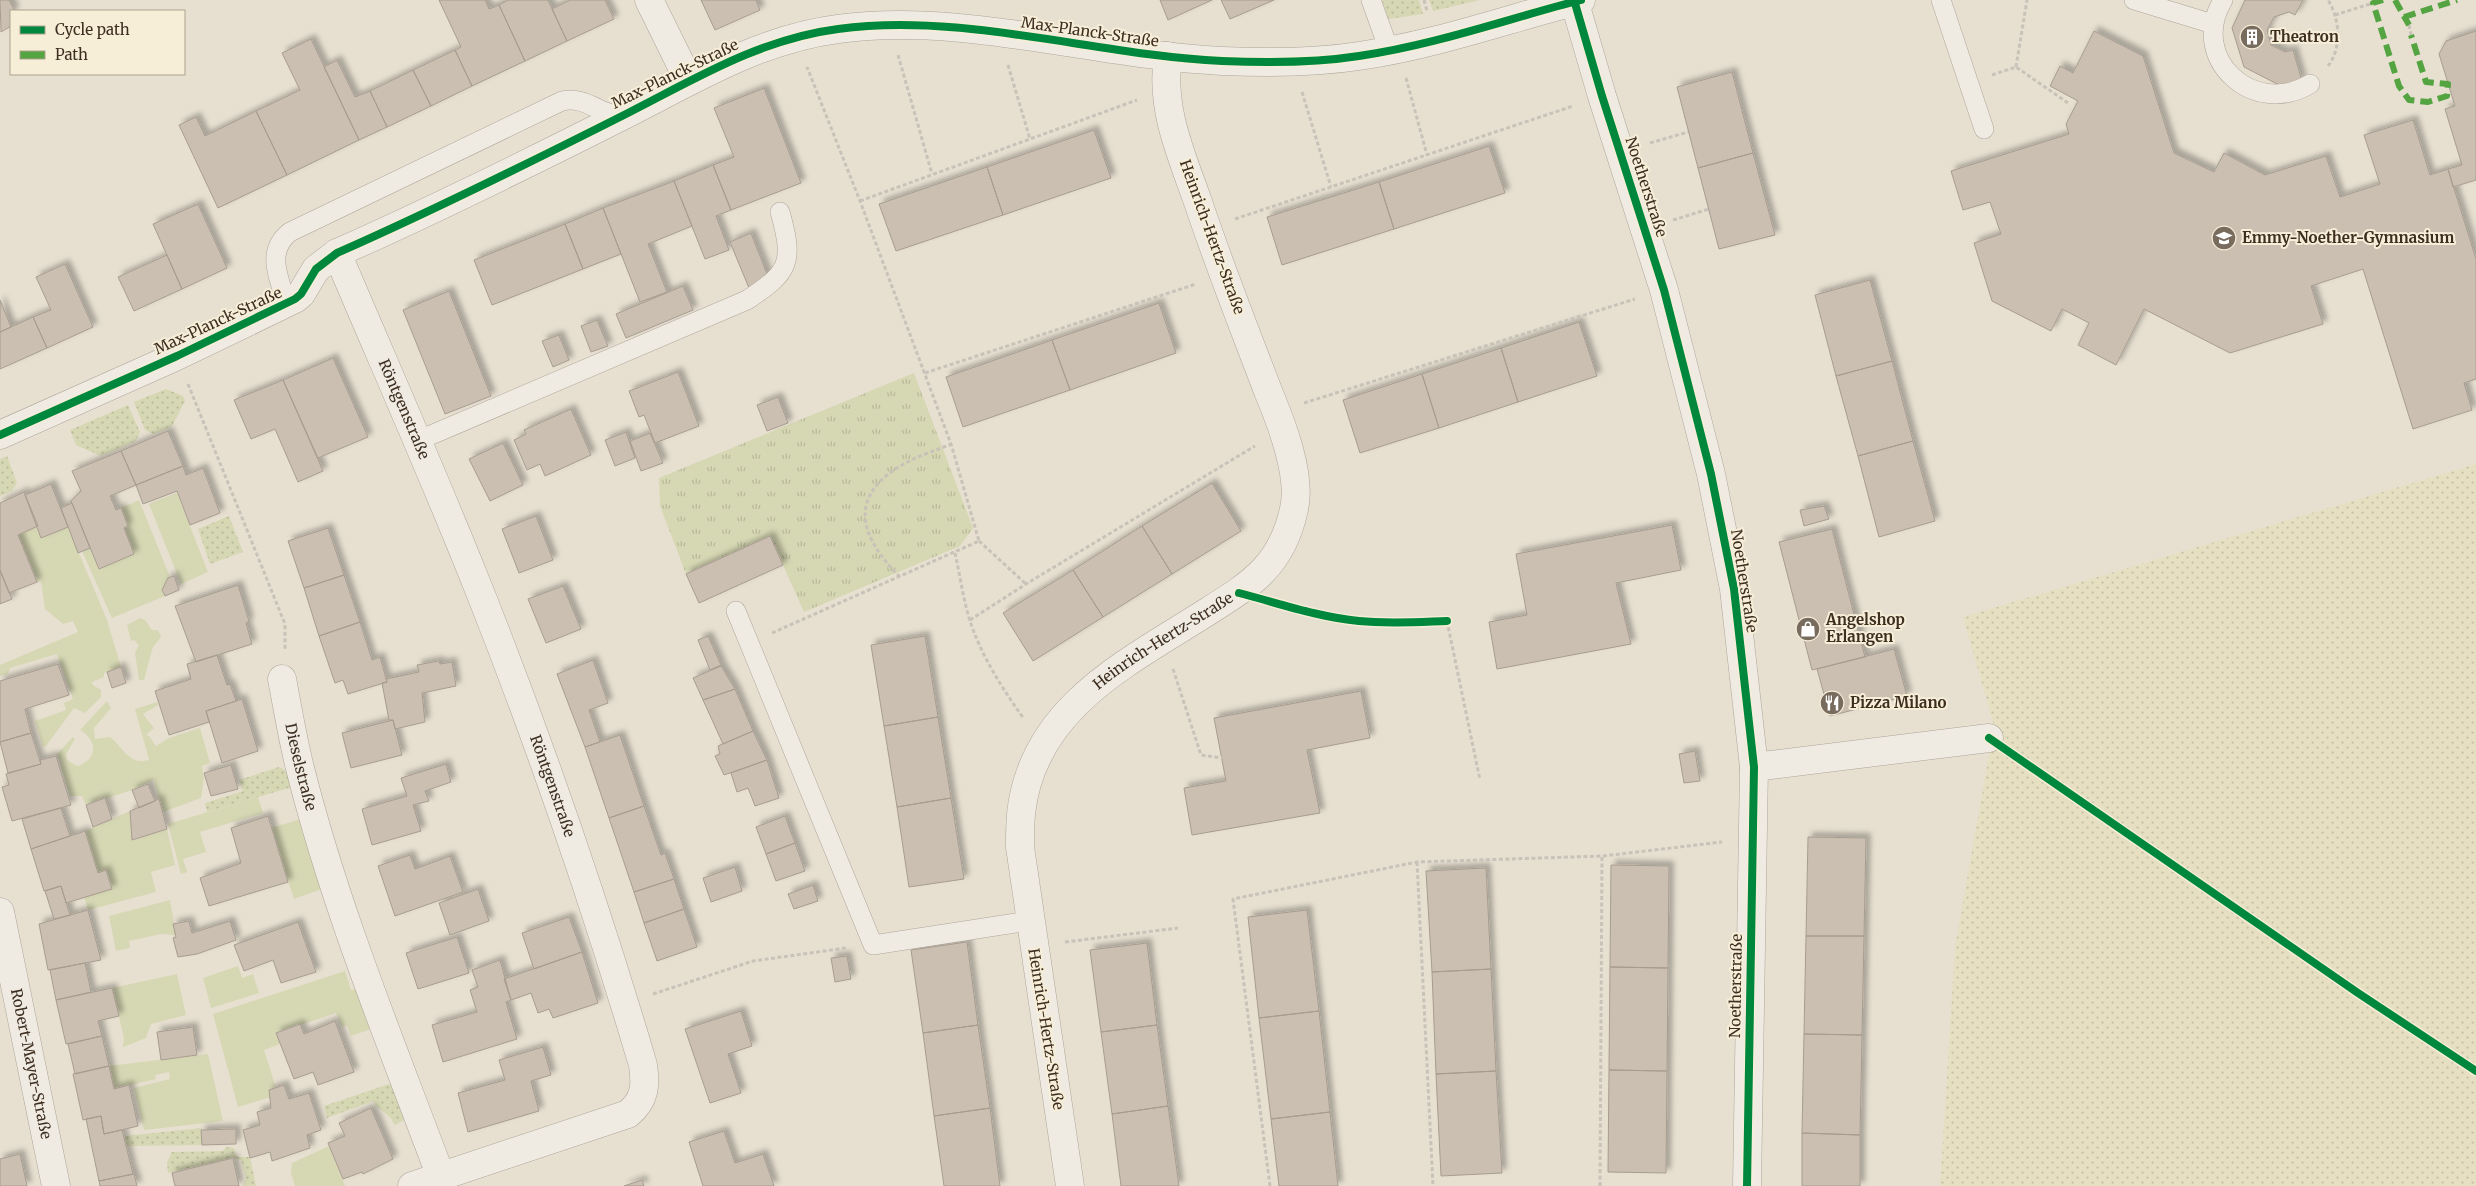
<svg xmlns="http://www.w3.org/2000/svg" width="2476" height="1186" font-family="Merriweather,serif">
  <defs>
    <pattern id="farmland-dots" width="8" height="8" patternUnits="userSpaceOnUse" patternTransform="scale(1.25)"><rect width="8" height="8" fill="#e6dfc2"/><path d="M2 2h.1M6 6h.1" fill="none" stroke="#c6c0a6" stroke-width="1.8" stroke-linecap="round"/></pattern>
    <pattern id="grass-dots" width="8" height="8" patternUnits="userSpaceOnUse" patternTransform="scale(1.25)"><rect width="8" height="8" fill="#d6d7b3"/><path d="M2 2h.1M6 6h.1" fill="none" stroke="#b9b99a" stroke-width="1.8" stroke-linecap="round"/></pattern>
    <pattern id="park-tufts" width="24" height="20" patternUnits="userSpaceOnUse" patternTransform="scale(1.25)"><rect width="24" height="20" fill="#d6d7b3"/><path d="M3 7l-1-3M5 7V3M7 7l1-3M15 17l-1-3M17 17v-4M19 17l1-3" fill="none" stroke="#b9b99a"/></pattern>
    <filter id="shadow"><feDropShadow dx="4.5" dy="-4.5" stdDeviation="2.5" flood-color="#0004"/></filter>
  </defs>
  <rect width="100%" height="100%" fill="#e7e0d1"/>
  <path fill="url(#farmland-dots)" d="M2476,464v722h-536l15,-238 39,-222 -31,-109z"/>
  <path fill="url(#grass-dots)" d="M1382,0h37l4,14 -35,5z
    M1429,0h51l-47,11z
    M166,389l17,7 2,5 -13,25 -18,8 -9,-4 -11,-28z
    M128,405l12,27 -4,9 -35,15 -25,-11 -6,-15z
    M7,456l10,27 -5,8 -12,5v-37z
    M229,516l14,36 -33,12 -12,-35z
    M279,767l9,5 4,15 -85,25 -2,-9 38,-12 -4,-11z
    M392,1083l14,36 -11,6c-6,-13 -18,-15 -22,-24l-46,17 -3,-12z
    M202,1128v17l-76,1 -2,-10z
    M226,1147l8,1 3,9h13l6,29h-14l4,-7 -5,-19 -8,-2 -65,15 -1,-11 5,-10 51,-1z"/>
  <path fill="url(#park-tufts)" d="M914,373l59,155 -13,18 -156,66 -34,-76 -84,38 -26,-68 -1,-28z"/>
  <path fill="#d6d7b3" d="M177,493l31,79 -27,12 -32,-80z
    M139,500l31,77 -8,13 3,6 -53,22 -30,-67 8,-3 9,21 35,-15 -10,-26 4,-2 -7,-18z
    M36,527l6,11 26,-11 39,93 14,47 -17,6v4l-12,5 1,3 8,5v7l-16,16 -11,-5 -28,38 -3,1 -8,-26 31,-11 -2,-7 9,-4 -16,-45 -47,14 -2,6 -8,2v-11l78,-33 -5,-11 -10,3 -18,-15 -4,-28 -4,1 -19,-47z
    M140,618l5,2 7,10h6l3,7 -8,10 -9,33h-5l-4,-27 4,-8 -5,-5 -3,1 -4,-16z
    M107,701l4,7 -17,20 1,11 15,-2c13,10 19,29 39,23l-14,-51 22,-7 1,3 -15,9 11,14 -8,7 3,1 7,10 13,-8 31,-10 10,35 -8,3 2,12 -3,20 -38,14 -9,-32 -22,10 -46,15 -4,-9h-12l-13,-42 16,-17 2,2 -9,15 1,6 10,6c21,-6 21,-25 3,-36z
    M258,797l5,16 -63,19 6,20 -23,7 4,13 -6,2 -13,-50z
    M130,811l3,29 34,-11 8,36 -24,7 5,20 -68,18 -4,-13 28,-8 -6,-18 -8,2 -13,-42z
    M301,819l21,70 -28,10 -23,-71z
    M170,900l6,35 -15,-1 -32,7 1,7 -14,3 -7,-35z
    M238,966l4,12 11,-4 6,19 -48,15 -8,-30z
    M345,971l6,19 5,-1 15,40 -20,7 -4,-11 -5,2 -6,-14 -60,20 4,11 -16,6 12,38 -7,2 2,7 -33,10 -25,-93z
    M177,974l9,41 -35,9 -5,14 -23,9 1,-9 -12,-50z
    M208,1054l15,67 -79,9 -10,-42 36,-9 -1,-7 -14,3 1,4 -42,10 -5,-23z
    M329,1146l16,40h-50l-4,-13 1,-10z"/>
  <path fill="#cbbfb2" stroke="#a89c90" filter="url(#shadow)" d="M0,0h9l6,11h-4v15l-10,6z
    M439,0h46l4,9 10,-4 26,56 -53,25 -17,-36 6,-3z
    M508,0h40l19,41 -42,20 -26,-56z
    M570,0h35l9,19 -47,22 -15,-32z
    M701,0h55l4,10 -45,20z
    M1160,0h52l-44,20z
    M1221,0h53l-44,19z
    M2245,0h58l-8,15 -6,-3 -15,5 -7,13 4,15 14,7 8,-2 9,31 -19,6 -39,-20 -12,-39z
    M2094,31l49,25 31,97 40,19 10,-19 41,22 61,-19 14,41 40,-13 -16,-49 49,-15 17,55 18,-6 28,90v120l-12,4 8,27 -59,19 -50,-160 -52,17 12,38 -93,29 -86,-44 -28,56 -38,-20 11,-22 -27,-14 -11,22 -59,-30 -18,-58 27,-9 -11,-32 -27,8 -12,-39 118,-37 -3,-10 12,-23 -28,-15 10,-20 13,7z
    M2476,31v149l-23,7 -5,-18 14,-4 -17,-56 10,-3 -16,-52 7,-13z
    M311,39l48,101 -72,35 -31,-64 44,-21 -18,-37z
    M455,50l17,36 -41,20 -18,-36z
    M337,60l18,37 15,-6 17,36 -28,13 -35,-73z
    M413,70l18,36 -44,21 -17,-36z
    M1732,72l21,81 -55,15 -21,-81z
    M764,88l37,95 -70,27 -18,-45 21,-8 -20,-49z
    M256,111l31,64 -69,33 -39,-83 17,-8 9,19z
    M1094,130l17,48 -108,37 -16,-48z
    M1489,146l16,47 -111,36 -15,-47z
    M1753,153l22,82 -56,14 -21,-81z
    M713,165l18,45 -15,6 13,34 -24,9 -31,-78z
    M987,167l16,48 -107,36 -17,-47z
    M674,181l18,45 -44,18 19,48 -27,10 -37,-94z
    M1379,182l15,47 -112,36 -15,-48z
    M198,204l29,64 -45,21 -29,-65z
    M603,208l18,46 -38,15 -18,-45z
    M565,224l18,45 -91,36 -18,-45z
    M751,233l18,46 -20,9 -19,-46z
    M167,255l15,34 -48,22 -16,-34z
    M65,264l28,63 -46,21 -14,-31 18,-7 -15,-33z
    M1870,280l22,81 -56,15 -21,-81z
    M683,286l10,24 -67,28 -10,-24z
    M449,291l42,105 -46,18 -42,-104z
    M0,300l11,27 -11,5z
    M1159,303l17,50 -106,37 -18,-50z
    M33,317l14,31 -47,21v-37z
    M597,320l11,26 -17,6 -10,-26z
    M1579,322l18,54 -79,26 -17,-54z
    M559,335l10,25 -16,7 -11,-26z
    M1052,340l18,50 -107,37 -17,-50z
    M1501,348l17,54 -79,26 -17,-54z
    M333,358l35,79 -50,21 -35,-78z
    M1892,361l21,80 -55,15 -22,-80z
    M678,372l21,54 -44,17 -11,-28 -5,2 -10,-26z
    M1422,374l17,54 -79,25 -17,-53z
    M283,380l40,91 -25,11 -23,-53 -24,10 -17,-39z
    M778,397l10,26 -21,8 -10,-26z
    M571,409l20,46 -46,21 -5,-12 -13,6 -13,-30 12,-6 -2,-4z
    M168,431l15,35 -47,19 -15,-34z
    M626,432l9,26 -20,8 -10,-26z
    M650,433l13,30 -22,8 -11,-30z
    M1913,441l22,80 -56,16 -21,-81z
    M503,443l20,42 -33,16 -21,-42z
    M121,451l15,34 -26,11 6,14 5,-2 7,18 -4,2 10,26 -35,15 -28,-68 10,-10 -9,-20z
    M183,466l3,9 17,-7 17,45 -30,12 -13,-34 -34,13 -7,-19z
    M1212,483l29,48 -69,43 -30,-48z
    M51,484l17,43 -27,11 -16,-43z
    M24,492l14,34 -20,9 19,47 -28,11 -9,-23v-67z
    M72,503l18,45 -12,5 -17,-45z
    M1824,506l5,13 -25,7 -4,-16z
    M536,516l17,44 -34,13 -17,-44z
    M1672,525l9,45 -65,13 15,61 -134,25 -8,-47 38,-7 -11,-61z
    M1142,526l30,48 -69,43 -30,-47z
    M328,528l16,47 -40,13 -16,-47z
    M1832,529l33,128 -53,13 -33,-128z
    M770,536l13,29 -84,38 -13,-29z
    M0,570l12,29 -12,5z
    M1073,570l30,47 -70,44 -30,-48z
    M344,575l16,47 -41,14 -15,-48z
    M174,576l5,14 -14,6 -3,-6 6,-12z
    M238,585l11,36 -3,2 6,21 -56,18 -21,-56z
    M563,586l18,43 -35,14 -18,-44z
    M360,622l12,38 8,-3 7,25 -39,12 -5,-14 -8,3 -16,-47z
    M708,636l13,29 -11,5 -12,-30z
    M925,636l13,81 -54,9 -13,-81z
    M1894,649l13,47 -77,20 -13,-47z
    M217,655l10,30 3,-1 6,17 -30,10 3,11 -40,13 -14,-44 36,-12 -4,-15z
    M593,660l15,43 -19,7 11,32 -15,5 -28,-73z
    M439,661l1,3 12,-2 4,24 -34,7 3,29 -30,7 -2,-9h-4l-7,-37 5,-1 -1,-3 33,-7 -2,-7z
    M58,664l11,31 -44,14 6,24 -31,9v-61z
    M721,666l14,23 -32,11 -10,-22z
    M121,667l5,16 -14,5 -5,-16z
    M735,689l18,42 -30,13 -20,-44z
    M1361,691l9,47 -63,12 13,63 -128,22 -8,-47 42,-7 -12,-63z
    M242,699l16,52 -36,12 -16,-52z
    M938,717l13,81 -54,9 -13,-81z
    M393,720l9,35 -51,13 -9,-35z
    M753,731l14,29 -43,15 -9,-19 5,-2 -2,-8z
    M31,733l10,31 -33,9 -8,-31z
    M620,735l24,71 -35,12 -24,-71z
    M1695,751l5,30 -16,2 -5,-29z
    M56,756l15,49 -59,16 -10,-34 7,-2 -3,-11 35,-10 -1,-4z
    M767,760l12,38 -24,8 -7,-18 -11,4 -6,-19z
    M446,764l5,18 -26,9 4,10 -16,4 8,26 -49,14 -10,-36 45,-13 -6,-18z
    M231,765l7,24 -27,7 -7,-23z
    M148,784l7,17 -16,7 -7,-18z
    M105,798l7,21 -19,8 -7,-22z
    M951,798l13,81 -55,8 -12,-80z
    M159,799l8,30 -35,11 -2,-29z
    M644,806l17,49 4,-2 9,26 -40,13 -25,-74z
    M61,808l9,28 -39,13 -9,-30z
    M268,816l20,66 -79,24 -9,-28 41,-15 -10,-35z
    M785,816l10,27 -29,11 -10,-27z
    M85,831l13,42 8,-3 6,19 -46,14 -5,-17 -17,5 -13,-42z
    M1808,837l58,1 -2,98h-58z
    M795,843l10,28 -29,10 -10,-27z
    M410,855l5,14 35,-13 13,36 -68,24 -17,-50z
    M1611,865l58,1 -1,102 -58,-1z
    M735,867l7,24 -31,11 -8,-24z
    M1486,868l5,101 -59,3 -6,-101z
    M674,879l10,30 -40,14 -10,-31z
    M813,885l5,16 -24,8 -6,-15z
    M61,886l9,29 -16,4 -9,-28z
    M478,889l11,32 -39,14 -11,-32z
    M684,909l13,38 -40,14 -13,-38z
    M88,910l13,50 -53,10 -9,-46z
    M1307,910l12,101 -60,7 -11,-101z
    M569,917l13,35 -48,17 -12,-36z
    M189,921l3,12 38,-12 6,19 -39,14 -19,3 -5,-19 3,-1 -3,-13z
    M298,922l18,50 -35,11 -8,-23 -29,11 -10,-26z
    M1806,936h58l-2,99 -58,-1z
    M457,937l12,36 -51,16 -12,-36z
    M967,942l11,83 -55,8 -12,-83z
    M1147,943l10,82 -56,7 -11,-82z
    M582,952l16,51 -45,15 -4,-9 -11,4 -7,-20 -20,7 -7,-21z
    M847,956l4,23 -16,3 -4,-24z
    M500,960l11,40 -5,2 11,37 -74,23 -11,-37 45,-13 -7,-22 8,-3 -6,-17z
    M85,963l6,29 -35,8 -6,-30z
    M1610,967l58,1 -1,103 -58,-1z
    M1491,969l5,102 -60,3 -4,-102z
    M112,988l7,28 -21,5 4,15 -36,8 -10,-44z
    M741,1011l11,35 -24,8 13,39 -31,10 -25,-74z
    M1319,1011l11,101 -59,7 -12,-101z
    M335,1021l19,51 -36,13 -5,-13 -19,7 -18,-46 24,-9 4,10z
    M978,1025l12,83 -56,8 -11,-83z
    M1157,1025l11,81 -56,8 -11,-82z
    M193,1027l4,28 -36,5 -4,-28z
    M1804,1034l58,1 -2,100 -58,-2z
    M102,1036l7,30 -34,8 -7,-30z
    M543,1047l8,28 -20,6 8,30 -71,21 -10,-39 47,-13 -6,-20z
    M109,1066l5,23 15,-4 9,41 -34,8 -3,-18 -18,4 -10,-46z
    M1609,1070l58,1 -1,102 -58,-1z
    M1496,1071l6,102 -61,3 -5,-102z
    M284,1085l5,14 20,-6 12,37 -14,5 3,13 -38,13 -2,-9 -20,6 -7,-28 17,-5 -3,-13 14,-4 -2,-18z
    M1168,1106l11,80h-58l-9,-72z
    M371,1108l22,51 -30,15 -1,-2 -19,7 -15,-36 17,-7 -6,-13z
    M990,1108l10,78h-56l-10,-70z
    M1330,1112l8,74h-59l-8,-67z
    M101,1116l3,18 18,-4 11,44 -34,7 -13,-62z
    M236,1129v15l-34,1 -1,-15z
    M724,1131l11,32 28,-9 11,32h-71l-14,-44z
    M1802,1133l58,2v51h-58z
    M20,1154l7,32h-27v-27z
    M233,1158l6,28h-64l-3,-13z
    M134,1174l3,12h-37l-1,-5z
    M642,1180l2,6h-20z"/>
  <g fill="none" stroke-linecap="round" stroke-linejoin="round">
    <g stroke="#ada599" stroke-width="20">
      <path id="service" d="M1371,0l18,50
        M1941,0l43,129
        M2134,0l79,24
        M2223,0c-35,58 30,118 87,84
        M287,304c-8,-25 -22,-53 3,-72l272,-131c26,-6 42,19 64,13
        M417,441l330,-141c43,-28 47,-38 33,-88
        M736,611l137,334 156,-24"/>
    </g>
    <g stroke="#ada599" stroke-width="29">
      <g id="minor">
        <path d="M649,0l40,81"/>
        <path d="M1574,0l28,96 62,194 47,184 23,115 20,178 -7,419"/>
        <path id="s1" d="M337,253c47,111 96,221 141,334 62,156 117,316 165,478 3,21 2,35 -15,49l-216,72"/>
        <path d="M0,435l177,-79 118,-57 6,-5 15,-25 21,-16c98,-43 194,-91 289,-139 69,-35 134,-75 212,-85 126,-17 257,26 384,32 45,2 92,2 137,-5 76,-11 148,-37 222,-56"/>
        <path id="s2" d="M282,679c6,31 11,63 19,93 35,138 90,271 140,405"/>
        <path d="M1754,767l235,-29"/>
        <path id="s3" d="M0,912l56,274"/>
        <path id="s4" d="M1070,1186l-50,-339c0,-11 0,-22 1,-33 11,-106 106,-151 186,-202 46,-29 75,-47 87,-103 8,-34 -13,-87 -26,-118 -24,-63 -49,-126 -70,-189 -17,-48 -38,-94 -30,-146"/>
      </g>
    </g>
    <path stroke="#c8c2b9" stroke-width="3" stroke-dasharray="4 2.5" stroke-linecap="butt" d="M1424,0l3,11
      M2335,15l38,-12
      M2409,25l2,10
      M898,55l34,119
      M1008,65l22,74
      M2328,66c14,-18 12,-47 0,-66
      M2016,67l11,-67
      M1992,75l24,-8 52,36
      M1406,78l21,77
      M1302,92l29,95
      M1650,143l38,-11
      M860,201l277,-101
      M1235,219l338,-113
      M1673,220l36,-11
      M925,373l271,-89
      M188,384l97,240v25
      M1304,403l331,-104
      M979,541l47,43
      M955,553c5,22 8,46 15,68 12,36 32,67 54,98
      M900,577c-38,-38 -55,-79 2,-112 15,-9 33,-14 49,-21
      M970,620l56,-36 229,-138
      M1447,621l33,159
      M772,633l207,-92 -28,-97 -91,-243 -53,-134
      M1173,669l28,86 21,3
      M1823,708l4,-1
      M1417,862l16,324
      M1065,942l113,-14
      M653,994l100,-33 93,-13
      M1270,1186l-37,-287 184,-37 185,-6 120,-14
      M1600,1186l2,-330"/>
    <use href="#service" stroke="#efebe3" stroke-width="19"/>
    <use href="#minor" stroke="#efebe3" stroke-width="28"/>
    <path stroke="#54a441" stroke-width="6" stroke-dasharray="12 6" stroke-linecap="butt" d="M2383,0l-10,3 26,83 10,14 19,2 19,-6 1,-12 -22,-2 -15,-47
      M2395,0l14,25
      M2404,17l53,-17"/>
    <g stroke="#f7eed8" stroke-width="11">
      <path id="cycleway" d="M1574,0l28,96 62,194 47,184 23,115 20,178 -7,419
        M0,435l177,-79 118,-57 6,-5 15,-25 21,-16c98,-43 194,-91 289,-139 69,-35 134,-75 212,-85 126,-17 257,26 384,32 45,2 92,2 137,-5 76,-11 148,-37 222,-56
        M1239,593c39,10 79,24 120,28 29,3 59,1 88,0
        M1989,738l369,255 118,78"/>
    </g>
    <use href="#cycleway" stroke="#00873e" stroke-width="8"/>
  </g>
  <defs>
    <g id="building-disc" transform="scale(1.25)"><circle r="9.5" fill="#786c5e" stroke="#f7eed8"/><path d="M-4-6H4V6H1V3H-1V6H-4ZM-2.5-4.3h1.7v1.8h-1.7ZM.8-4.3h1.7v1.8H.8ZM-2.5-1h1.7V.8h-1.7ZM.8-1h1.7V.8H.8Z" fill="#fff"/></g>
    <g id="school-disc" transform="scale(1.25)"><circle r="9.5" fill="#786c5e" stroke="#f7eed8"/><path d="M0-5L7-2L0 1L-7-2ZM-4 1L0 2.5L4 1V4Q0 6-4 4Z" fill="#fff"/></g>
    <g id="shop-disc" transform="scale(1.25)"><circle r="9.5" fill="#786c5e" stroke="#f7eed8"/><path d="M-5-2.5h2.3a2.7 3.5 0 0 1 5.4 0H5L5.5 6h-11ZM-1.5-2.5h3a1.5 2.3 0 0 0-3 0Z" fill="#fff"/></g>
    <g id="restaurant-disc" transform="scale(1.25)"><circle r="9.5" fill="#786c5e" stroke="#f7eed8"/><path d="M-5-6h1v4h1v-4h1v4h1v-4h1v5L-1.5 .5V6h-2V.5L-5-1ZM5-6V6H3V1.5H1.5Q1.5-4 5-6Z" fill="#fff"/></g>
  </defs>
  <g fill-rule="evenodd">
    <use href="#building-disc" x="2252" y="37"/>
    <use href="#school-disc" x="2224" y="238"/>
    <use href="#shop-disc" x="1808" y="629"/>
    <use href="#restaurant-disc" x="1832" y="703"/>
  </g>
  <g text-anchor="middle" stroke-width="4" stroke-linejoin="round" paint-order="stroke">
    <g font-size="15" fill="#3d2e20" stroke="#f7eed8">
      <text transform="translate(1090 32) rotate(8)" y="5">Max-Planck-Straße</text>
      <text transform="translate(675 74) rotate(-26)" y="5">Max-Planck-Straße</text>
      <text transform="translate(1646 187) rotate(72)" y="5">Noetherstraße</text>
      <text transform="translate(1212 237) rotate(70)" y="5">Heinrich-Hertz-Straße</text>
      <text transform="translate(218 321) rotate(-25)" y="5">Max-Planck-Straße</text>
      <text dy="5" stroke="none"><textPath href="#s1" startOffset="170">Röntgenstraße</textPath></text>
      <text transform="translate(1744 581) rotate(81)" y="5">Noetherstraße</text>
      <text dy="5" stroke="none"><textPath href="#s4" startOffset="609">Heinrich-Hertz-Straße</textPath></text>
      <text dy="5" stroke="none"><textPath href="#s2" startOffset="90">Dieselstraße</textPath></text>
      <text dy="5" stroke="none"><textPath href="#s1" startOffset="575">Röntgenstraße</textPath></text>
      <text transform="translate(1736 986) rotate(-89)" y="5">Noetherstraße</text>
      <text transform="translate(1046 1029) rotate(81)" y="5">Heinrich-Hertz-Straße</text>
      <text dy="5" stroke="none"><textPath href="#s3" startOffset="155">Robert-Mayer-Straße</textPath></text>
    </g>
    <g font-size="15" font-weight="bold" fill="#3d2e20" stroke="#f7eed8" text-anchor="start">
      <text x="2270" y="42">Theatron</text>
      <text x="2242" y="243">Emmy-Noether-Gymnasium</text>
      <text x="1826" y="625">Angelshop<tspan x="1826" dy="17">Erlangen</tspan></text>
      <text x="1850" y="708">Pizza Milano</text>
    </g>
  </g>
  <rect x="10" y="10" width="175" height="65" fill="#f7eed8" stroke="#ada18e"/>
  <rect x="20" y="26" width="25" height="8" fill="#00873e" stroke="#ada18e"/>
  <text x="55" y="35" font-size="15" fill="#3d2e20">Cycle path</text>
  <rect x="20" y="51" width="25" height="8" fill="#54a441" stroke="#ada18e"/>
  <text x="55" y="60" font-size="15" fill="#3d2e20">Path</text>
</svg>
